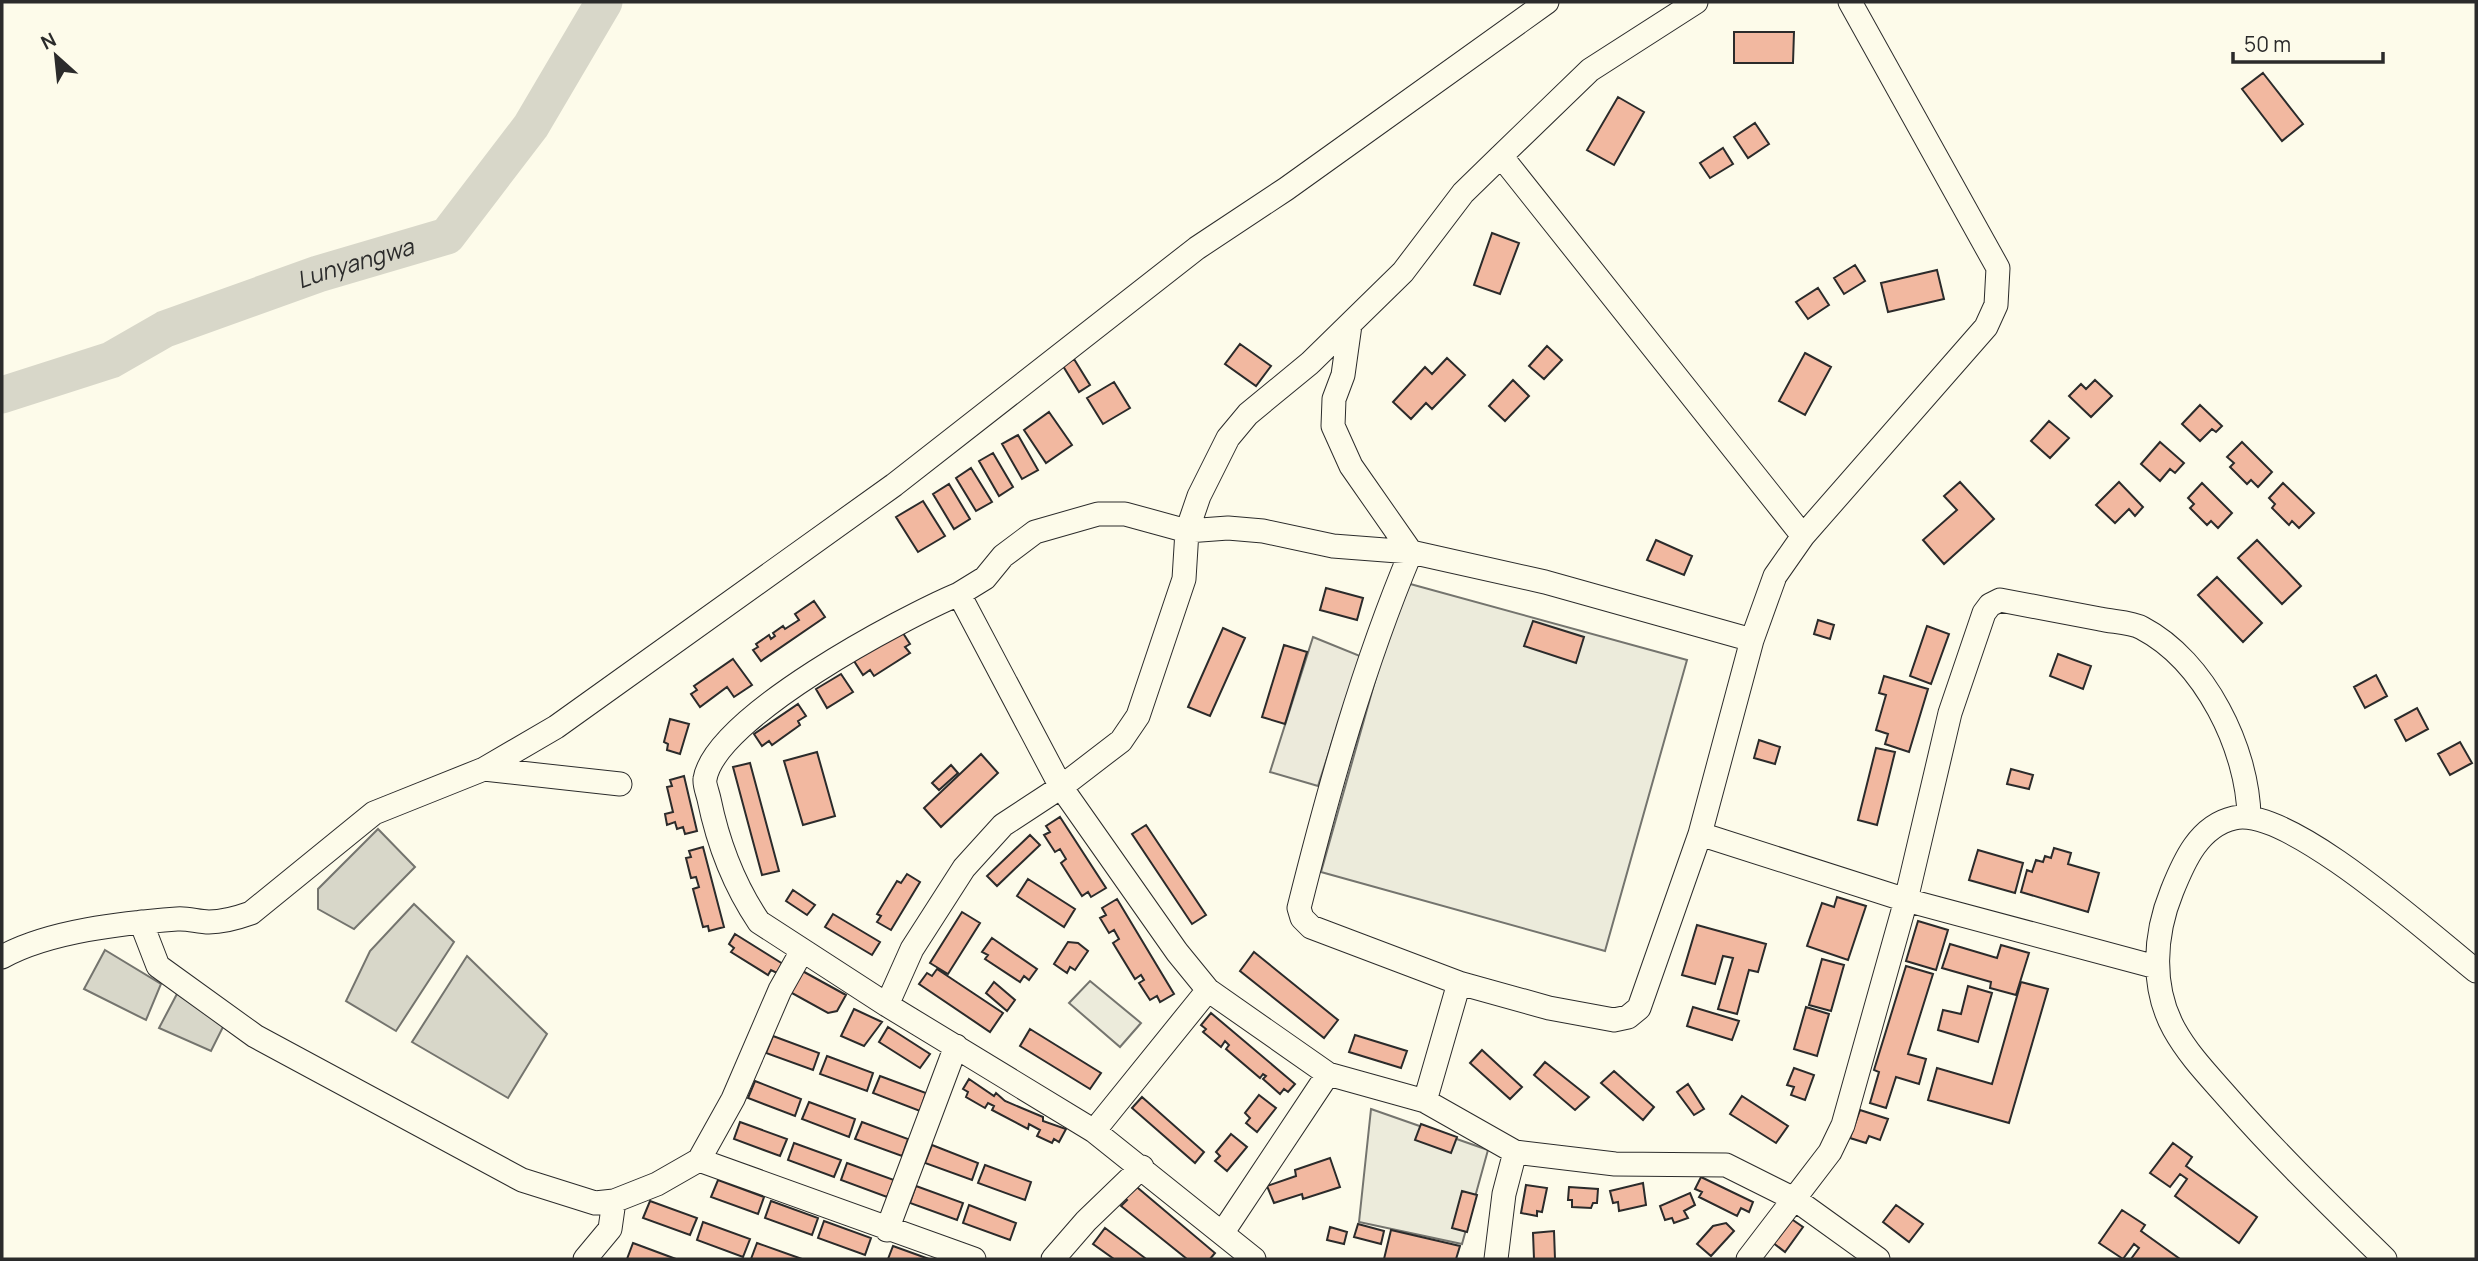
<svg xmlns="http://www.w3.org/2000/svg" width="2478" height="1261" font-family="Manrope,sans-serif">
  <rect width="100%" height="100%" fill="#fdfbea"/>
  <path fill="#ecebdb" stroke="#74746e" stroke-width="2" d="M1403,582l284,78 -82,291 -284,-79z
    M1090,981l51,42 -21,24 -51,-44z
    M1371,1109l117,41 -26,94 -103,-22z"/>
  <path fill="#eceadb" stroke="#74746e" stroke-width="2" d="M1313,637l47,19 -42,130 -48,-14z"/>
  <path fill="#d8d7c9" stroke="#74746e" stroke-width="2" d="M378,829l37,38 -61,62 -36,-20v-20z
    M414,904l40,38 -58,89 -50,-30 24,-50z
    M105,950l56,34 -15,36 -62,-31z
    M467,956l80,78 -39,64 -96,-56z
    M178,992l48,29 -15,30 -52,-23z"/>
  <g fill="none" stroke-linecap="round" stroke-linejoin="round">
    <path stroke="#d8d7c9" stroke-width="37" id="s1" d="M2,395l109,-35 54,-31 153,-55 129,-38 84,-110 73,-124"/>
  </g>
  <path fill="#f2b8a0" stroke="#2b2b2b" stroke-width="2" d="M1734,32h60l-1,31h-59z
    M2263,73l40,51 -21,17 -40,-52z
    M1618,97l26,15 -30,53 -27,-15z
    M1755,123l14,21 -21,14 -14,-21z
    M1723,148l10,16 -23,14 -10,-15z
    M1492,233l27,10 -19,51 -26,-9z
    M1855,265l10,16 -21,13 -10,-16z
    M1937,270l7,29 -56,13 -7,-29z
    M1818,288l11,17 -21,14 -12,-17z
    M1240,344l31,22 -15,20 -31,-22z
    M1547,346l15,14 -18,19 -15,-13z
    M1805,353l26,14 -26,48 -26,-14z
    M1447,358l18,17 -33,34 -6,-6 -15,16 -18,-17 32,-35 7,7z
    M1074,359l16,26 -11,7 -16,-26z
    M1513,380l16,16 -24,25 -16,-15z
    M2095,380l17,16 -21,21 -22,-21 12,-12 5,5z
    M1114,382l16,26 -27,16 -16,-26z
    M2200,405l22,21 -6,6 -4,-3 -12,12 -18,-17z
    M1049,412l23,33 -26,18 -22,-33z
    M2049,421l20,17 -19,20 -19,-17z
    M1018,435l20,35 -16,9 -20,-35z
    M2160,442l24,21 -9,10 -5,-4 -10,12 -19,-17z
    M2242,442l30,30 -14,15 -7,-7 -4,4 -17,-17 4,-4 -7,-6z
    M993,453l20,34 -14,9 -20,-35z
    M971,468l21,34 -16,9 -20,-33z
    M1960,482l34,37 -50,45 -21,-24 34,-30 -13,-14z
    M2119,482l24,25 -8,9 -6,-7 -14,14 -19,-18z
    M2202,483l30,30 -14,15 -7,-7 -4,4 -17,-17 4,-4 -6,-6z
    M2283,483l31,30 -15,15 -7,-7 -3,4 -17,-17 3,-4 -6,-6z
    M949,484l21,35 -16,10 -21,-35z
    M923,501l22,35 -27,16 -22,-35z
    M1656,540l36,16 -8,19 -37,-15z
    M2257,540l44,46 -19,18 -44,-46z
    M2217,577l45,46 -19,19 -45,-47z
    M1326,588l37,10 -6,22 -37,-10z
    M814,601l11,16 -64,44 -8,-11 5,-3 -2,-3 13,-9 2,4 4,-3 -2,-3 10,-7 2,3 14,-9 -4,-6z
    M1818,620l16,5 -4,14 -16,-5z
    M1533,621l51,16 -8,26 -52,-17z
    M1927,626l22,8 -18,50 -21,-8z
    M1223,628l22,10 -35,78 -22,-9z
    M901,630l9,14 -5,3 5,6 -36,23 -4,-6 -7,5 -9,-14z
    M1284,645l23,7 -22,72 -23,-7z
    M2058,654l33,12 -8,23 -33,-13z
    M733,659l19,26 -18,12 -7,-10 -27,20 -9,-13 6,-4 -3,-4z
    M841,674l12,18 -26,16 -11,-19z
    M2376,675l11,21 -22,12 -11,-21z
    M1884,676l44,13 -19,63 -24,-8 3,-10 -12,-4 10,-35 -7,-2z
    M798,704l8,12 -8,5 2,4 -28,20 -3,-4 -7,5 -8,-12z
    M2417,708l11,21 -22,12 -11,-21z
    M670,719l19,5 -9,30 -13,-4 1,-6 -4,-2z
    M1759,740l21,7 -5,17 -21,-6z
    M2460,742l12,21 -22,12 -12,-21z
    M1876,748l19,4 -18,73 -19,-5z
    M817,752l18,64 -32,9 -19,-64z
    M981,754l17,19 -57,54 -17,-19z
    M750,763l29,108 -17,4 -29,-108z
    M951,765l7,8 -19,17 -7,-7z
    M2011,769l22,6 -4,14 -22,-5z
    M684,776l13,55 -12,3 -2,-7 -6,2 -2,-7 -8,3 -2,-11 8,-2 -6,-25 5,-1 -2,-6z
    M1060,817l46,71 -15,9 -3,-5 -6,4 -21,-33 5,-4 -6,-10 -5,3 -11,-17 6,-3 -4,-6z
    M1146,825l60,90 -14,9 -60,-90z
    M1030,835l10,10 -43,41 -10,-10z
    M703,847l21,80 -15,4 -1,-5 -5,1 -10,-38 6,-2 -3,-10 -5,1 -5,-20 5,-1 -2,-6z
    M2054,848l17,5 -3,11 31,9 -11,39 -67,-20 6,-22 5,2 4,-12 7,2 2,-6 6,2z
    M1978,850l45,13 -8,30 -46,-13z
    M907,874l13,8 -29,48 -14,-8 4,-6 -4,-2 20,-33 4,2z
    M1028,879l47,30 -11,18 -47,-31z
    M793,890l22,15 -8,10 -21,-14z
    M1837,897l29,9 -18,54 -41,-14 15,-43 12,4z
    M1117,899l57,95 -14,8 -3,-6 -7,4 -11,-17 5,-3 -3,-5 -6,4 -22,-36 6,-4 -5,-9 -5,3 -9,-15 6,-3 -4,-7z
    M962,912l18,11 -32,51 -18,-11z
    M833,914l47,28 -8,13 -47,-28z
    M1918,921l30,9 -12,40 -30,-9z
    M1697,925l69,19 -8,28 -9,-2 -12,44 -19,-5 15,-51 -10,-2 -8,28 -33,-9z
    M735,934l48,30 -6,9 -6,-3 -3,5 -37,-23 3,-4 -5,-4z
    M992,938l45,31 -8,11 -5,-4 -4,6 -35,-23 3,-4 -6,-3z
    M1068,942l10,1 10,8 -13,19 -5,-3 -3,6 -13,-9z
    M1950,944l47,14 4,-13 28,8 -13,42 -26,-7 1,-6 -49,-14z
    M1254,952l84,68 -14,18 -84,-67z
    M1822,959l22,6 -13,46 -22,-6z
    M1906,966l27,8 -25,80 18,5 -7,25 -23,-7 -10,31 -16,-5 9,-31 -5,-2z
    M797,968l49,27 -9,16 -9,2 -38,-21z
    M937,969l66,44 -13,19 -71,-48 8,-11 5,3z
    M994,982l21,18 -8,11 -21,-18z
    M2021,982l27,7 -39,134 -81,-23 9,-32 55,16z
    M1968,986l24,7 -14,49 -40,-12 5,-20 18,4z
    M1693,1007l46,14 -7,19 -45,-14z
    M1806,1007l23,7 -12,42 -23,-7z
    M854,1009l28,13 -18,24 -23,-10z
    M1211,1013l84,71 -7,8 -4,-3 -4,5 -17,-15 3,-3 -3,-2 -3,4 -34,-29 3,-4 -4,-4 -4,6 -18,-15 3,-3 -5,-4z
    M888,1027l42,27 -10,14 -41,-26z
    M1030,1029l71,44 -11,16 -70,-43z
    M1355,1035l52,16 -6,17 -52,-16z
    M773,1036l46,17 -6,17 -47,-17z
    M1482,1050l40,37 -12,12 -40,-36z
    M827,1056l46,17 -6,18 -47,-17z
    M1545,1062l44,35 -14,13 -41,-35z
    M1794,1068l20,7 -9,25 -14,-5 3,-8 -7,-2z
    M1614,1071l40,36 -11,13 -42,-37z
    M880,1076l46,17 -6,18 -47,-18z
    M969,1079l25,17 2,-3 9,8 38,16v4l23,8 -7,13 -5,-3 -2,4 -15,-7 3,-6 -11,-6 -1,5 -36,-19 2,-4 -6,-3 -3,5 -19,-11 2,-5 -5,-3z
    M755,1081l46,18 -6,17 -47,-18z
    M1688,1084l16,25 -10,6 -17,-23z
    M1259,1095l17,13 -19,24 -11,-9 4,-5 -5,-5z
    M1742,1096l46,30 -12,17 -46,-29z
    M1142,1097l62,55 -9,11 -63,-55z
    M809,1102l46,17 -6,18 -47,-18z
    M1860,1110l28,9 -8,21 -11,-4 -3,7 -16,-5z
    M740,1122l47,17 -7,17 -46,-17z
    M862,1122l46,17 -6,17 -47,-17z
    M1421,1124l36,13 -6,16 -36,-13z
    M1231,1134l16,13 -20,24 -12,-10 5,-5 -4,-4z
    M794,1143l47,17 -7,17 -46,-17z
    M2173,1143l19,14 -6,9 71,51 -18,26 -64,-47 12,-17 -7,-5 -10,13 -20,-14z
    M932,1145l46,18 -6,17 -47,-17z
    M1330,1158l10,29 -37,12 -1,-5 -28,9 -7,-17 29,-10 -1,-6z
    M847,1163l47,17 -7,17 -46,-17z
    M985,1165l46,17 -6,18 -47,-17z
    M1701,1177l52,25 -4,10 -8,-4 -4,8 -38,-19 3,-5 -7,-3z
    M718,1180l46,17 -6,17 -47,-17z
    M1132,1183l83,70 -5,6h-23l-66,-53 6,-6 -6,-5z
    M1643,1183l3,22 -27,6 -1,-9 -5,1 -3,-12z
    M1526,1185l21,3 -5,24 -5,-1v5l-16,-3z
    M916,1186l47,17 -6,17 -47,-17z
    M1569,1187l29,2 -1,14h-4l-2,5 -19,-1v-7h-4z
    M1462,1191l15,4 -10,37 -15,-4z
    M1690,1193l5,12 -11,6 4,7 -14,5 -2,-5 -7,2 -5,-14z
    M650,1201l47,17 -7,17 -47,-17z
    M771,1201l47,17 -6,17 -47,-17z
    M969,1205l47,18 -6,17 -47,-17z
    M1896,1205l27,19 -14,18 -26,-20z
    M2122,1210l23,15 -4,6 39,28h-49l8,-11 -5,-4 -11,15 -24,-16z
    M1790,1218l13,9 -18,25 -13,-10z
    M824,1221l47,17 -6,17 -47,-17z
    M703,1222l47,17 -7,18 -46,-17z
    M1726,1223l8,8 -23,25 -14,-12 16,-18z
    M1358,1224l26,7 -3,13 -27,-7z
    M1330,1227l17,5 -3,12 -17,-4z
    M1105,1228l40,30 -1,1h-30l-21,-15z
    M1391,1230l69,16 -4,13h-72z
    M1554,1231l1,28h-21l-1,-26z
    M633,1243l43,16h-49z
    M757,1243l45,16h-51z
    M893,1246l36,13h-41z"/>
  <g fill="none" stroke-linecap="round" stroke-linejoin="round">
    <g stroke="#2b2b2b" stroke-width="25">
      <path id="minor" d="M1696,2l-106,68 -89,86 302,380
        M1850,2l148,266 -2,37 -10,22 -183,209 -28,40 -23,64 -52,194 206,66 250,67
        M1350,325l-7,50 -9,24 -1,27 18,40 60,86 134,30 207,58
        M959,594l26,-16 18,-22 32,-24 63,-18h27l62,17 41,-3 35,3 70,15 78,6c-48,114 -82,236 -112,356l3,10 9,9 148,56
        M484,769l136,15
        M141,922l17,44 97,70 267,144 73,23 19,-2 43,-17 42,-24 34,-61 47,-109 22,-39
        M2,957c47,-26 121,-34 175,-38 11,-1 21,3 32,3 15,0 28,-4 42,-9l123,-100 110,-44 72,-42 338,-242 303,-237 89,-59 261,-187
        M887,1005l25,-56 52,-81 39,-43 58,-38 60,-46 17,-25 46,-137 3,-48 12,-35 29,-58 20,-24 62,-51 93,-91 60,-79 38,-37
        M1425,1101l34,-118 90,25 65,12 14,-3 11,-9 61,-174
        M1094,1131l114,-141
        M699,1160l275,99
        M887,1230l69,-184
        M1223,1232l105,-158
        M585,1259l25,-30 4,-28
        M1053,1259l33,-38 56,-54
        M1254,1259l-160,-128 -207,-126 -128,-83c-25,-37 -41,-79 -50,-123 -1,-5 -5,-15 -4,-20 10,-62 199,-162 254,-185l102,193 116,165 31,38 120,84 97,27 90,51 100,12 111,1 70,35 82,59
        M1496,1259l8,-65 11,-42
        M1748,1259l82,-107 13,-27 63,-225 44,-187 34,-100 6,-8 10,-5c33,6 67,13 100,19 13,3 31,3 42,9 63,33 106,121 107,189
        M2385,1259c-53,-52 -106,-103 -155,-159 -20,-23 -41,-44 -56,-71 -23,-42 -20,-94 -2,-138 12,-30 27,-65 62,-73 55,-12 197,117 242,153"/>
    </g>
    <use href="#minor" stroke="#fdfbea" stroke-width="23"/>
  </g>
  <g text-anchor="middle" stroke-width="5" stroke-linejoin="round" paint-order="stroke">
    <g font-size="23" font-style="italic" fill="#2b2b2b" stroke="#fdfbea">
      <text dy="8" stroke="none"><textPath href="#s1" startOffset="378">Lunyangwa</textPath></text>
    </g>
  </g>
  <rect width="2478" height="1261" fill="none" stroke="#2b2b2b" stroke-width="7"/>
  <g transform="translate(56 56) rotate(333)" stroke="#fdfbea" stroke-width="5" paint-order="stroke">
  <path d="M0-5L12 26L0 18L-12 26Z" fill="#2b2b2b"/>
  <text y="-10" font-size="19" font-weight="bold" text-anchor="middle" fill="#2b2b2b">N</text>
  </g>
  <path d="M2233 52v10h150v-10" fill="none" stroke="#2b2b2b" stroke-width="3.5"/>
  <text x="2244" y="52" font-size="21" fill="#2b2b2b" stroke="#fdfbea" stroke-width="5" paint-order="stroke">50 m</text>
</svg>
